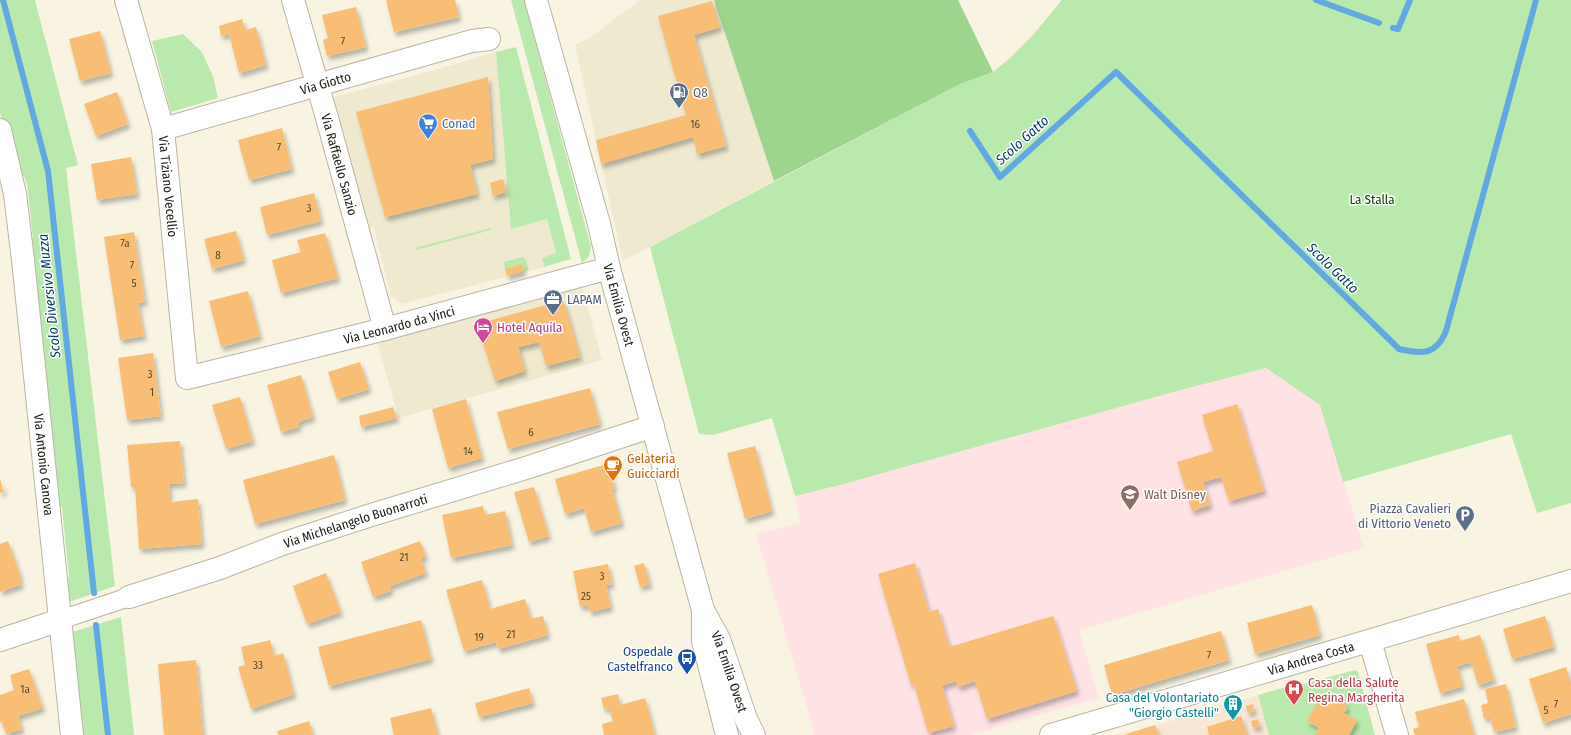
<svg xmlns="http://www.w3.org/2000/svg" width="1571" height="735" font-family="'Fira Sans Condensed',sans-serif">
  <defs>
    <filter id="shadow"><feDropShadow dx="2.5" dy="4.5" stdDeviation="2" flood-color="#0004"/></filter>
  </defs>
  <rect width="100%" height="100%" fill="#f9f4e2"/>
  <path fill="#efe9cf" d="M640,0h74l60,181 -151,80 -48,-216 13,-6z
    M496,52l15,177 36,-10 9,34 -14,5 2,9 -142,37 -11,-8 -17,-69 -3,1 -5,-4 -33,-123 2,-4 114,-31z
    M582,286l20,74 -203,58 -22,-75z"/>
  <path fill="#fee2e4" d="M1266,368l54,37 44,143 -285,82 20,68 -129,37h-155l-59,-201 45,-11 -6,-27 45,-11 337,-94z"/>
  <path fill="#f8e7d5" d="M1355,670l3,2 17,63h-253l171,-50 3,1z"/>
  <path fill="#b9e9ad" d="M0,0h35l43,165 -12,3 49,418 -49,17 -2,-12 5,-15 -7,-69h-7l-28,-268 6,-1 -6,-54 -3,-8 -7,2 -17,-66z
    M511,0h13l67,247 -2,9 -7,7z
    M1062,0h509v503l-34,10 -26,-79 -168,48 -23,-77 -54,-37 -89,23 -337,94 -45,11 -23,-78 -59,17 -14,-1 -49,-187 310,-163 33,-12 17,-14 22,-22z
    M183,34l19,18 11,24 5,22 -47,14 -19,-71z
    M516,47l55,212 -27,8 -2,-9 14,-5 -9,-34 -36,10 -15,-177z
    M491,228v2l-75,20 -1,-2z
    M523,257l3,3 3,10 -5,1 -2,-7 -17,5 -1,-7z
    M121,617l13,118h-55l-10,-102z
    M1355,670l3,2 17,63h-26l8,-15 -13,-7 3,-5 -3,-7c-6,-3 -10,-1 -13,4l-12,-6 -12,22 12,7 -4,7h-46l-11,-40 35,-10 3,1z"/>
  <path fill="#9dd48e" d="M714,0h244l35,72 -33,12 -186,97z"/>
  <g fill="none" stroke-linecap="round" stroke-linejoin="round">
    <path stroke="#62a8e2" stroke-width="6" d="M3,0l45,171 46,422
      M1316,0l63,23
      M1393,28l5,1 12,-29
      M970,131l30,46 116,-105 283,277c22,5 37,7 47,-18l90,-331
      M96,625l12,110"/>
  </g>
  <path fill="#f8be76" filter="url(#shadow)" d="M386,0h69l4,17 -65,15z
    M712,1l8,26 -26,8 32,111 -29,8 -4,-17 -92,27 -5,-24 90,-25 -28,-99z
    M356,7l10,40 -39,9 -4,-16 5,-2 -6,-23z
    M242,19l4,11 10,-3 10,38 -27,8 -10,-39 -8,2 -2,-10z
    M100,31l11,42 -31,8 -11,-42z
    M488,77l5,82 -23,6 7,29 -92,23 -29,-105z
    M117,92l11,32 -32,12 -12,-32z
    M282,128l10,41 -43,11 -11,-40z
    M131,157l6,37 -40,6 -6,-36z
    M503,179l3,13 -13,4 -3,-13z
    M314,193l7,28 -54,14 -7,-28z
    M236,231l8,29 -32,9 -8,-30z
    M134,232l11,70 -7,1 6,33 -24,4 -16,-103z
    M325,233l13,45 -57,15 -9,-33 29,-8 -4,-12z
    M522,264l2,7 -17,5 -2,-7z
    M248,291l12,45 -39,11 -12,-46z
    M563,300l17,57 -34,9 -7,-24 -21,5 7,24 -30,10 -18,-57z
    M153,353l8,63 -34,4 -9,-62z
    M360,362l9,27 -32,10 -9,-27z
    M301,375l12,42 -15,5 1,5 -18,5 -14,-47z
    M590,388l10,36 -92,25 -11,-37z
    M240,397l13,44 -27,8 -14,-44z
    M466,399l16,59 -34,10 -16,-59z
    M1237,404l27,87 -35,10 -8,-24 -18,5 7,23 -18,6 -15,-49 36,-11 -11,-36z
    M393,407l4,11 -36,9 -2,-11z
    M180,441l4,42 -15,1 1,18 28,-3 4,45 -63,5 -4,-62h-4l-4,-42z
    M755,446l17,65 -27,8 -18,-66z
    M334,455l11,45 -90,24 -12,-44z
    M607,464l8,24 -3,1 10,34 -31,9 -7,-24 -19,6 -10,-35z
    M0,479l4,13 -4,1z
    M534,487l15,49 -20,6 -15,-50z
    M483,506l2,9 20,-4 7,34 -61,13 -9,-43z
    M8,541l13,36h-2l3,7 -22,8v-48z
    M420,541l6,15 -5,2 5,15 -36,13 1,5 -18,6 -12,-35z
    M644,563l6,21 -10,3 -6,-21z
    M915,563l14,49 9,-3 11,38 104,-31 24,75 -90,28 -12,-38 -17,6 -2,-6 -14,5 12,40 -26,7 -14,-49 -3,1 -33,-111z
    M608,564l4,20 -6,1 5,22 -21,5 -2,-7 -8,2 -7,-36z
    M326,573l15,39 -34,12 -14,-38z
    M482,580l8,29 35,-10 6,20 12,-3 5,19 -50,14 -2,-7 -32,9 -18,-61z
    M1312,605l8,30 -65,19 -8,-31z
    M1545,616l9,31 -42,12 -9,-30z
    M421,620l10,39 -102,27 -11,-39z
    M1221,631l8,29 -117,35 -8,-30z
    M1459,635l1,6 20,-6 14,45 -16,5 -7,-23 -14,4 6,20 -23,7 -14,-49z
    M270,640l4,16 9,-3 11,41 -43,15 -13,-42 7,-2 -4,-18z
    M196,660l7,75h-39l-6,-71z
    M1566,667l5,17v30l-28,9 -14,-44z
    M29,669l14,39 -25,8 4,13 -16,5 -4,-12 -2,1v-28l14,-5 -4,-15z
    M1506,684l10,43 -22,5 -4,-15 -6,2 -3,-14 7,-2 -3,-14z
    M529,688l4,15 -54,14 -4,-14z
    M618,694l2,11 25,-7 10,37h-51l-2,-11 11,-3 -4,-13 -5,1 -3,-11z
    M1319,699l12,6 2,-4 3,-1 8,1 3,8 -3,4 13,7 -8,15h-34l4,-7 -12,-7z
    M1464,699l10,36h-59l-2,-6 6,-2 -4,-15z
    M1253,704l1,7 -6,2 -2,-7z
    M431,708l7,27h-44l-4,-17z
    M1241,716l6,19h-38l-2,-8z
    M1258,719l2,7 -7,2 -2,-7z
    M309,721l4,14h-35l-1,-4z
    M1155,725l4,10h-36z"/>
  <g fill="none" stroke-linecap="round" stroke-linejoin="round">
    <g stroke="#b9b5a4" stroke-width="20">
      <path id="pedestrian" d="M60,620l69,-23"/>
    </g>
    <g stroke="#b9b5a4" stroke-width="24">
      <g id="minor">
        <path id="s1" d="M126,0l37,129 24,249 198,-49 224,-61"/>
        <path id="s2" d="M293,0l34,118 58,211"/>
        <path id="s3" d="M163,129l309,-88 17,-2"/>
        <path id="s4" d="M0,130l15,64 8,66 49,475"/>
        <path id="s5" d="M129,597l91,-29 62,-24 86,-28 161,-49 124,-41"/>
        <path d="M0,640l60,-20"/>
        <path d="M1370,641l27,94"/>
      </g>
    </g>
    <g stroke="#b9b5a4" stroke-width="24">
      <g id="secondary">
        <path id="s6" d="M536,0l63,224 10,44 94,342 16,29 27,80 8,16"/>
        <path d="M703,613v28l24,94"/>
        <path id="s7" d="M1051,735c173,-52 347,-102 520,-154"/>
      </g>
    </g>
    <use href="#pedestrian" stroke="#fff" stroke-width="18"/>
    <use href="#minor" stroke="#fff" stroke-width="22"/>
    <use href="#secondary" stroke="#fff" stroke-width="22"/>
  </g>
  <defs>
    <g id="fuel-pin" transform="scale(1)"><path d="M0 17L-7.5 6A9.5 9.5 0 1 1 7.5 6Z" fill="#5c6f8a" stroke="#fff"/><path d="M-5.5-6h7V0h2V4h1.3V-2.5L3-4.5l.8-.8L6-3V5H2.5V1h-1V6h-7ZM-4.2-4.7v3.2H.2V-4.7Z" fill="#fff"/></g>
    <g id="supermarket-pin" transform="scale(1)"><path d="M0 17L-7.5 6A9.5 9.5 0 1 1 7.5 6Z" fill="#3f7fe0" stroke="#fff"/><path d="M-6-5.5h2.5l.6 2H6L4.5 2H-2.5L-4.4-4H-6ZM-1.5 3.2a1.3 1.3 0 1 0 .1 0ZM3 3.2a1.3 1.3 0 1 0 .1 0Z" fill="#fff"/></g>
    <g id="office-pin" transform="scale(1)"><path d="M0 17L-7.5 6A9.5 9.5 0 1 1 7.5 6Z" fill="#5c6f8a" stroke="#fff"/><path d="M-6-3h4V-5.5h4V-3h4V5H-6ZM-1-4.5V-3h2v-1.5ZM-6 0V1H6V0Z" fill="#fff"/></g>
    <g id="hotel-pin" transform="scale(1)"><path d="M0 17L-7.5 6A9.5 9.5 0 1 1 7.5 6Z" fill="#d1479c" stroke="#fff"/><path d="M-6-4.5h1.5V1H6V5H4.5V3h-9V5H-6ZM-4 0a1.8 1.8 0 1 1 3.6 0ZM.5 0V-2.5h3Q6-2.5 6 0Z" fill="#fff"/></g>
    <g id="cafe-pin" transform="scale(1)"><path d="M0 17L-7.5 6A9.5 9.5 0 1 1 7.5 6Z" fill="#e8710a" stroke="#fff"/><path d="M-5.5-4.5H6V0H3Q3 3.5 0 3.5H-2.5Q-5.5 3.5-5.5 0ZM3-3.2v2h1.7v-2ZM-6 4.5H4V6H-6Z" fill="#fff"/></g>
    <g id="school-pin" transform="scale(1)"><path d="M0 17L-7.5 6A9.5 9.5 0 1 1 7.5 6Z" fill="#8d6e63" stroke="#fff"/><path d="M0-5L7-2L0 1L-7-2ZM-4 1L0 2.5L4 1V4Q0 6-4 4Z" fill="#fff"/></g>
    <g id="parking-pin" transform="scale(1)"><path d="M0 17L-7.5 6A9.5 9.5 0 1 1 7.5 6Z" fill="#5c6f8a" stroke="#fff"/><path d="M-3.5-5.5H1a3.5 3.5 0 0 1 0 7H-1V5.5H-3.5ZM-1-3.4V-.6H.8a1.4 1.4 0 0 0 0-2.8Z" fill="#fff"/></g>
    <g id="bus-pin" transform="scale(1)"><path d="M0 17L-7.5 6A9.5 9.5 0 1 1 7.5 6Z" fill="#1a4fb4" stroke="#fff"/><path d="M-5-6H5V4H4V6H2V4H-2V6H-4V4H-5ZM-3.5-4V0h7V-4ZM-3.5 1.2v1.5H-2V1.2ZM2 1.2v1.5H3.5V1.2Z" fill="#fff"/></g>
    <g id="hospital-pin" transform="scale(1)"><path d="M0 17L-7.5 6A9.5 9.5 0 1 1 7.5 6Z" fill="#e0444e" stroke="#fff"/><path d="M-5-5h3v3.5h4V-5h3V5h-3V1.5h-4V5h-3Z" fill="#fff"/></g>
    <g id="building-pin" transform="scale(1)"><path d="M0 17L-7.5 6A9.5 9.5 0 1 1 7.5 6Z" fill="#0f9aa8" stroke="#fff"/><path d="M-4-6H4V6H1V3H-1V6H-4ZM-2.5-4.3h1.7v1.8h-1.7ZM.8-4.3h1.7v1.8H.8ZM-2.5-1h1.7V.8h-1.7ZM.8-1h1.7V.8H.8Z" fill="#fff"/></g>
  </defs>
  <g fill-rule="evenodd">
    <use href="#fuel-pin" x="679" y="92"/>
    <use href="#supermarket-pin" x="428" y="123"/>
    <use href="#office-pin" x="553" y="299"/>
    <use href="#hotel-pin" x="483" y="327"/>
    <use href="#cafe-pin" x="613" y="465"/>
    <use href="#school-pin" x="1130" y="494"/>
    <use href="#parking-pin" x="1465" y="515"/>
    <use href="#bus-pin" x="687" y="658"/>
    <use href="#hospital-pin" x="1294" y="689"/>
    <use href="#building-pin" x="1233" y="704"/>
  </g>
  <g text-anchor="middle" stroke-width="3" stroke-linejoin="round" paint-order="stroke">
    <g font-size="11" fill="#574830">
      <text x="343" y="45">7</text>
      <text x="695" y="128">16</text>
      <text x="279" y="151">7</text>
      <text x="309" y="212">3</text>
      <text x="125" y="247">7a</text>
      <text x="218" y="259">8</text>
      <text x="132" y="269">7</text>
      <text x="134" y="287">5</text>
      <text x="150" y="378">3</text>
      <text x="152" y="396">1</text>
      <text x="531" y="436">6</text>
      <text x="468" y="455">14</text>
      <text x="404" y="561">21</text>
      <text x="602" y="580">3</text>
      <text x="586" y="600">25</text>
      <text x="511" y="638">21</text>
      <text x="479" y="641">19</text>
      <text x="1209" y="659">7</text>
      <text x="258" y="669">33</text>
      <text x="25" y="693">1a</text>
      <text x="1556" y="708">7</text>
      <text x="1546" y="714">5</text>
    </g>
    <g font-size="13" fill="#212019" stroke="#fff">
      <text dy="5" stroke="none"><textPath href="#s3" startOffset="169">Via Giotto</textPath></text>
      <text dy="5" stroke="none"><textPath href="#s2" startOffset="171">Via Raffaello Sanzio</textPath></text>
      <text dy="5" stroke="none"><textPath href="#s1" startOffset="192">Via Tiziano Vecellio</textPath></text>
      <text dy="5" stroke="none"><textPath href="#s6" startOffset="316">Via Emilia Ovest</textPath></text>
      <text dy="5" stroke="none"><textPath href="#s1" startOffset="603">Via Leonardo da Vinci</textPath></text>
      <text dy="5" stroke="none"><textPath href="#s4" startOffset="338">Via Antonio Canova</textPath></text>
      <text dy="5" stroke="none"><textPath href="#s5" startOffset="239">Via Michelangelo Buonarroti</textPath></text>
      <text dy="5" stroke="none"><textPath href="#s7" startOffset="271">Via Andrea Costa</textPath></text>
      <text dy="5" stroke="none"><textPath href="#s6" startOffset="700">Via Emilia Ovest</textPath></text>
    </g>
    <g font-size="13" fill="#4e5e75" stroke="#fff" text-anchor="start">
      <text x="693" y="97">Q8</text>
      <text x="567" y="304">LAPAM</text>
      <text x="1451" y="513" text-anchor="end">Piazza Cavalieri<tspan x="1451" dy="15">di Vittorio Veneto</tspan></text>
    </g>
    <g font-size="13" fill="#366cbe" stroke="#fff" text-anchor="start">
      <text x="442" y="128">Conad</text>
    </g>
    <g font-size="13" fill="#114700" stroke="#fff">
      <text x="1372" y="204">La Stalla</text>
    </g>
    <g font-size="13" fill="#b23c85" stroke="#fff" text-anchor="start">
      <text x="497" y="332">Hotel Aquila</text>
    </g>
    <g font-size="13" fill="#c56008" stroke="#fff" text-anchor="start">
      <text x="627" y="463">Gelateria<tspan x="627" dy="15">Guicciardi</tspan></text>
    </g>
    <g font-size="13" fill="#785e54" stroke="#fff" text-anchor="start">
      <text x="1144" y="499">Walt Disney</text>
    </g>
    <g font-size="13" fill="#164399" stroke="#fff" text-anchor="end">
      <text x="673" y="656">Ospedale<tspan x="673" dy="15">Castelfranco</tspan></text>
    </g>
    <g font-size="13" fill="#be3a42" stroke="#fff" text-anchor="start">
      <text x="1308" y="687">Casa della Salute<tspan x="1308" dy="15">Regina Margherita</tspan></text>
    </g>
    <g font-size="13" fill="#0d838f" stroke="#fff" text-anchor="end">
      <text x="1219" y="702">Casa del Volontariato<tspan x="1219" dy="15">"Giorgio Castelli"</tspan></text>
    </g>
    <g font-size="14" font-style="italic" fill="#043c62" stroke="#fff">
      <text transform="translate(1022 140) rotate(-42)" y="5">Scolo Gatto</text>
      <text transform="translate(1333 268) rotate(44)" y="5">Scolo Gatto</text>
      <text transform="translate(49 296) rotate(-96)" y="5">Scolo Diversivo Muzza</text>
    </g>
  </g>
</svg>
